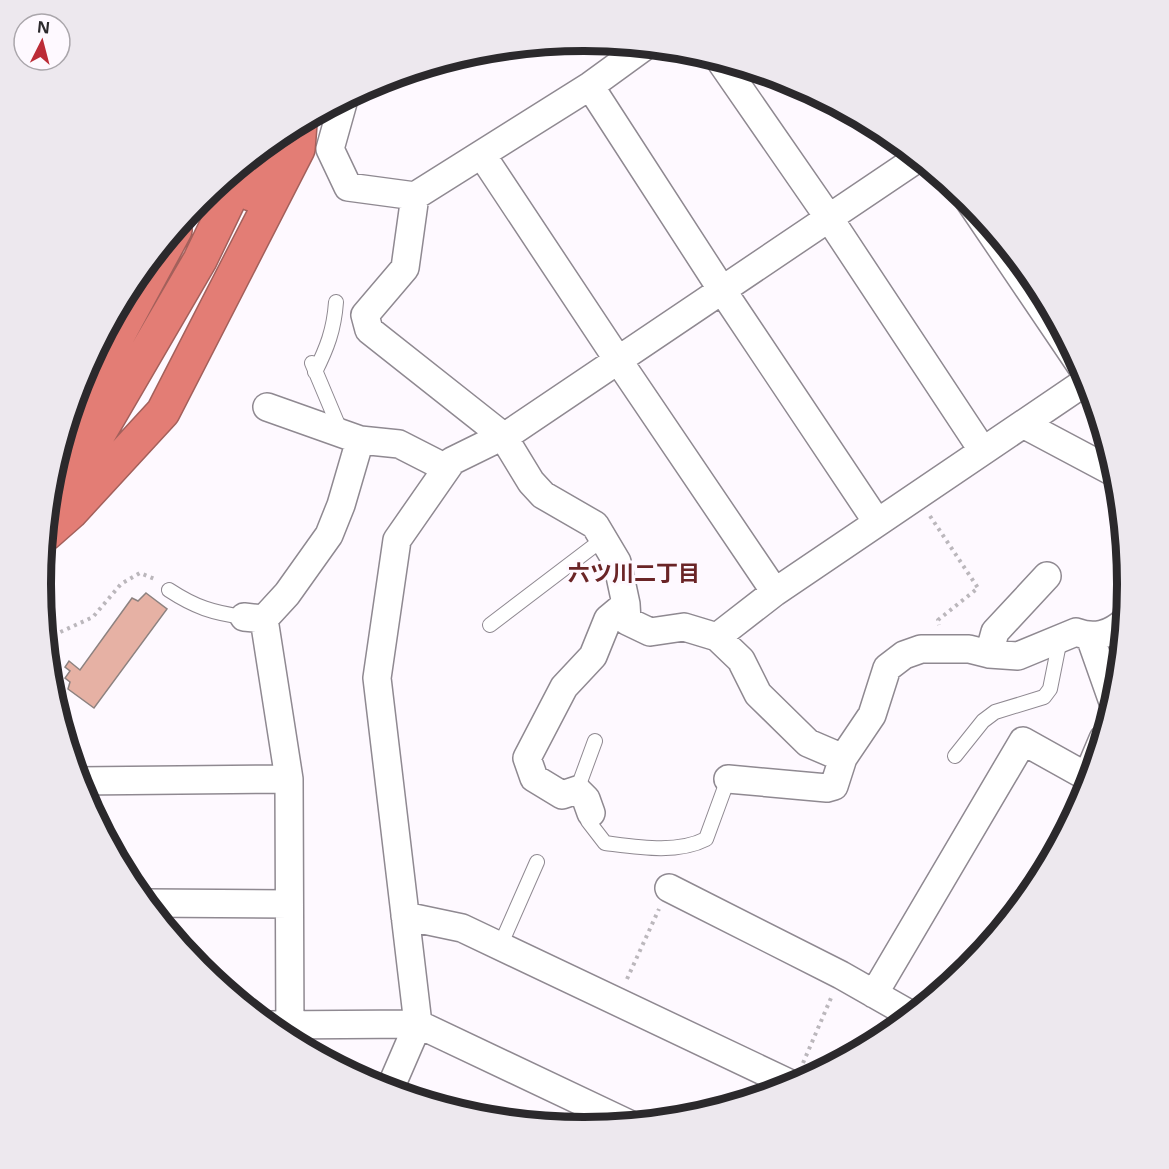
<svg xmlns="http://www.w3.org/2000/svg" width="1169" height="1169" font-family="'Noto Sans','Noto Sans JP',sans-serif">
  <rect width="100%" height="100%" fill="#fef9ff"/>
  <path fill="#e6b1a4" stroke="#8d8280" stroke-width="1.5" d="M146,593l21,16 -73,99 -26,-19 2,-7 -5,-4 5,-7 -5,-4 4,-6 11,9 52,-72 6,3z"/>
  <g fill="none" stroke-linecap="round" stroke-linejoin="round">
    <g stroke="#8f8991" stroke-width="16">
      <path id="service" d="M312,363l29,69
        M315,372c12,-24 19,-42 21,-70
        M169,590c26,17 44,23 75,27
        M490,625l113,-86
        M955,756l28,-35 12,-9 49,-15 6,-8 10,-50
        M577,790l18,-49
        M588,821l17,22c32,4 72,11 101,-4l22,-60
        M500,946l37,-84"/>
    </g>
    <g stroke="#8f8991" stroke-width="30">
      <path id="minor" d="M645,46l-55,40 -175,110 -10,72 -40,47 4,15 134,106 28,46 12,13 52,30 22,37 9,42 1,17 23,11 34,-5 33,10 24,23 17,34 50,49 35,15
        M719,59l110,159 154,233
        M590,86l132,204 155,232
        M344,99l-14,50 18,38 67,9
        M482,155l136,205 157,232
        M968,199l115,170
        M267,407l93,33 39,4 47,24
        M1023,424l94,50
        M244,617l20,2 23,-25 42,-59 12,-30 19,-65
        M264,619l25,160 1,262
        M717,637l58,-45 313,-212
        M1090,637l24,68
        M989,654l6,-22 52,-56
        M1087,777l16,-38
        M728,779l99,9 7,-2 9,-28 29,-43 15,-47 17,-13 17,-6h48l20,5 29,2 58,-24c18,7 34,3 49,-11
        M78,781l211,-2
        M591,813l-5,-14 -9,-9 -15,5 -28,-17 -7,-20 37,-71 29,-31 15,-37 18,-15
        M669,888l172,87 72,41
        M146,903l143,1
        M405,916l57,12 333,158
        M874,994l149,-253 68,38
        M268,1025l150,-1 211,100
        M389,1091l29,-67 -41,-346 20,-138 55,-79 61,-30 405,-273"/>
    </g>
    <g stroke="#a3605b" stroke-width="36">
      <path id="motorway" d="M251,194l27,-58
        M63,437l112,-207
        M49,498l38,-44 113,-194 48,-100
        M46,534l25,-22 92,-100 135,-263 2,-26"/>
    </g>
    <path stroke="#bbb7bc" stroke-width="4" stroke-dasharray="3 4.5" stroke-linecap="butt" d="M930,516l48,72 -40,32 1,5
      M46,636l10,-2 37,-17 28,-33 19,-11 17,7
      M627,979l32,-70
      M803,1063l28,-65"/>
    <use href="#service" stroke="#fff" stroke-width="14"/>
    <use href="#minor" stroke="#fff" stroke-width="27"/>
    <use href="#motorway" stroke="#e37d75" stroke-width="33"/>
  </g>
  <g text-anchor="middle" stroke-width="6" stroke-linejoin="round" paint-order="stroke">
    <g font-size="22" font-weight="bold" fill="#6a2426" stroke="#fef9ff">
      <text x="634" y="581">六ツ川二丁目</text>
    </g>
  </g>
  <path d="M0 0H1169V1169H0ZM51 584a533 533 0 1 1 1066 0a533 533 0 1 1-1066 0Z" fill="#ede8ee" fill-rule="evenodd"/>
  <path fill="none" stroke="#2b292c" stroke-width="8" d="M51 584a533 533 0 1 1 1066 0a533 533 0 1 1-1066 0Z"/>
  <g transform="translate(42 42) rotate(6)"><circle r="28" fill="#fef9ff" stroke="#aaa6ab" stroke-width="1.5"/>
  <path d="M0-4.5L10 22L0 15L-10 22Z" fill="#bc2c37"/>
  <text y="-9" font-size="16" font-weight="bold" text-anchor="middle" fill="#2b292c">N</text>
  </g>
</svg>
